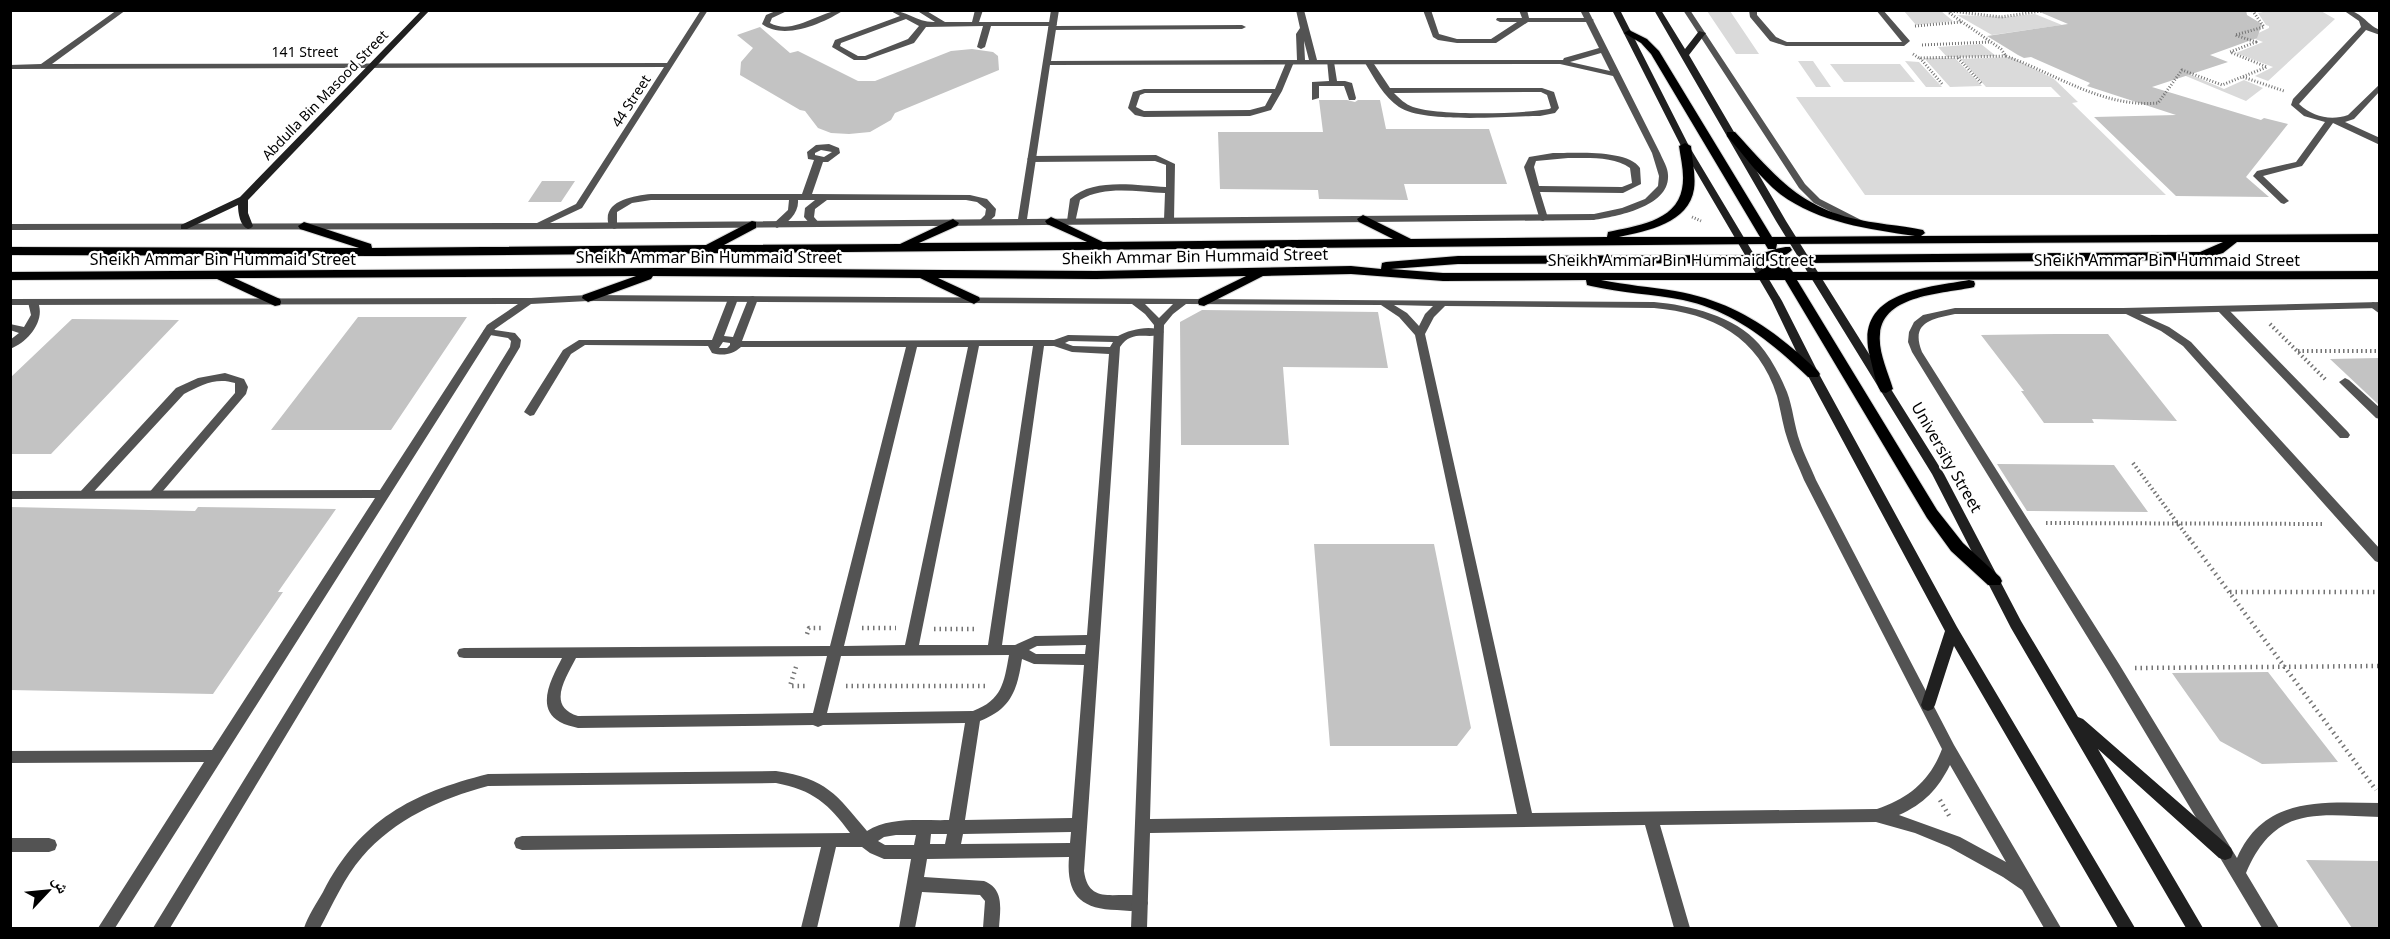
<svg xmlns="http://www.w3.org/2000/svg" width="2390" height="939" font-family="'Noto Sans','Noto Naskh Arabic',sans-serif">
  <rect width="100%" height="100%" fill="#fff"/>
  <path fill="#dadada" d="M2273,10l48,1 14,8 -67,62 -13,-5 18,-9 -37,-14 27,-11 -13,-5 19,-9v-2l-3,-1 -8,-12z
    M1707,11h23l29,43h-23z
    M1904,11h37l12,10 -37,4z
    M2035,14l27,11 -70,10 -35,-20 49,2z
    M1981,44l15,12 -49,1 -9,-10z
    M2011,57l43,22 24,23 -6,1 94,92h-301l-69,-98h265l-10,-10h-65l-25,-28z
    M1955,58l27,28 -32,1 -26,-29z
    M1798,61h15l18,26h-15z
    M1905,61l14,1 23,25h-16z
    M1830,64h70l15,18h-71z
    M2185,72l39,17 20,-9 19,8 -17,13 -65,-27z"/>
  <path fill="#c3c3c3" d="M2035,10h211l1,5 15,9 -5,14 -47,17 18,7 -76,25 109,33 3,-2 24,6 -42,53 23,20 -93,-1 -82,-79 82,-2 -89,-29 3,-3 -59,-26 -7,1 -6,-3 -31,-19 81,-12z
    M760,27l30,26 8,-2 60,30h17l76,-30 21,-2 21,3 5,4 1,14 -104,43 -4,7 -21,12 -21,2 -18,-1 -13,-5 -13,-17 -5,-1 -60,-35 1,-13 12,-14 -16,-13z
    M1319,100h28l8,2 3,-2h22l6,29h103l18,55h-103l4,16 -89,-1 -1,-9 -98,-1 -2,-57h105z
    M542,181h33l-14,21h-33z
    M1202,310l176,2 10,56 -105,-1 6,78h-108l-1,-123z
    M358,317h109l-76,113h-120z
    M72,319l107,1 -128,134h-41v-76z
    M2057,334h51l69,87 -85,-2 2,4h-50l-23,-32h3l-43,-56z
    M2379,358v47l-49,-46z
    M1997,464l117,1 34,47 -121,-1z
    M10,507l185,4 3,-4 138,2 -58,83h5l-70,102 -203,-4z
    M1314,544h120l37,184 -14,18h-127z
    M2268,672l70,90 -76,2 -42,-23 -48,-68z
    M2306,860l73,1v67h-27z"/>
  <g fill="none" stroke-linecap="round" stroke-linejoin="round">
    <g stroke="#dbdbdb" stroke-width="2">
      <path id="primary" d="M1629,30l18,9 12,12 113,186 143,-1c-46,-7 -96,-13 -135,-42 -20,-16 -36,-39 -53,-58v-4h8c37,40 60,71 116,86 24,6 48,7 72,12l2,3 -4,3 459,-2v8h-143l-14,11 -23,7 -395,3 -22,3 -2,1h8l4,5 587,-1v8l-583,1 140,230 26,33 37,34 2,4 -2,4h-12l-37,-34 -24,-33 -142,-238h-184c25,5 49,7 74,11 61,11 98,38 143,80l2,3 -2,3h-10c-37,-35 -74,-66 -125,-77 -30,-6 -62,-7 -92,-14l-4,-1 -1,-5 -143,1 -92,-7 -88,2 -59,30 -5,-1 -1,-3 1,-3 47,-23 -150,3 -158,-1 41,19 1,3 -6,4 -54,-26 -267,-2 -2,3 -63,23 -6,-4 1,-3 53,-19 -402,2 46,21 1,3 -1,3 -5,1 -58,-27 -207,1v-8l648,-4 438,3 255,-5 30,3 1,-6 4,-1 72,-6 295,-1c12,-1 26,-9 37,-8l2,3c-10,10 -25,11 -39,13l-295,1 -67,5 52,4h314l18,-13 30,-5 395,-3 23,-10 -446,2 -1,5h-8l-3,-5 -1383,12 -372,-1v-8l349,1 -59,-19 -2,-3 6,-4 67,22 1,4 334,-3 46,-24 4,1v6l-32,17 176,-1 53,-25 6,4 -2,3 -38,17 168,-1 -40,-18 -2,-3 6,-4 52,25 290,-3 -34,-17 -2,-3 6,-4 48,24 196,-2 1,-5c26,-6 68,-10 74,-43 3,-14 -1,-29 -3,-43l6,-3 6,3c1,14 5,29 3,43 -5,34 -47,42 -75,48h141l-109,-183 -10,-11 -17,-10z
        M1969,280l5,1 1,3 -1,3c-30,7 -91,7 -94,47 -2,18 8,38 13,55l-7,4 -5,-1c-6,-10 -8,-24 -11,-35 -17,-65 54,-69 99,-77z"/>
    </g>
    <path stroke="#757575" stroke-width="3" stroke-dasharray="1 2" stroke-linecap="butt" d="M1942,10l59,7 47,-7
      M1915,26l46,-4
      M1922,45l67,-3
      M1913,54l6,4 87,-2 -5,-7 -53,-37
      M2006,56c50,18 97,52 152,47l24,-33 40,15 45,-18 -37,-15 26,-10 -21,-7 29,-8 -12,-17
      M1920,58l23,27
      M1958,58l24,26
      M2243,77l41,14
      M1692,217l9,4"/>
    <path stroke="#757575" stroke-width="4" stroke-dasharray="1.5 3" stroke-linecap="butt" d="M2270,324l56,56
      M2298,351h82
      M2133,463l57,77
      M2046,523l278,1"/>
    <path stroke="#757575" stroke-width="4.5" stroke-dasharray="1.5 4" stroke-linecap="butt" d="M2189,538l187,252
      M2230,592h150
      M862,628h34
      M934,629h43
      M807,634l2,-6h12
      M796,667l-6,19h18
      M2135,668l245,-2
      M846,686h139
      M1940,800l11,19"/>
    <path fill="#535353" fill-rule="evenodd" d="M778,10h11l-17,8 -2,5c24,13 50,-13 74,-13 -20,13 -60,31 -82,14l4,-9z
      M889,10c17,0 29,13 46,12l-19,-12h9l20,12h27l3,-12h8l-4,12h74l4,2 -2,2 187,-1 4,2 -4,2 -190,1 -4,-2 2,-2h-59l-6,21 -4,2 -4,-2 6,-21 -57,1 -12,16 -48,17h-12l-22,-13 3,-7 65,-24zM906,19l13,7 -11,13 -43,17h-7l-18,-10 1,-3z
      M1423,10h8l8,24 18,5h34l26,-17h-17l-4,-2 1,-2h25l-3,-8h8l2,8h61l4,2 -4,2h-62l-32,21h-39l-19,-3 -5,-3z
      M1683,10h7l115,174 15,15 43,22v4h-6l-43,-22 -15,-15z
      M1749,10h8v5l19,22 11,5h115l-26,-32h7l27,31 -6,5h-118l-16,-5 -20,-24z
      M2343,10c19,0 22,14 37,20v5l-14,-5 -67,74c14,13 32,17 49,11l32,-31v7l-26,28 -9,3 35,16v7l-47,-22 -31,43 -39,10 26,25 -5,3 -3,-1 -28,-27 4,-5 39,-9 29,-40 -21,-6 -13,-11 2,-6 68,-72 -2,-6z
      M1287,60l7,2 -12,29 -11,19 -21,6 -106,1 -9,-2 -7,-7 5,-16 11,-3h131zM1145,93h127l-7,13 -15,4 -106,1 -8,-4 4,-12z
      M1327,60l7,2 3,19h8l7,2 4,15 -1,2h-6l-5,-14h-25v12l-7,2v-18l17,-1z
      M1366,61h6l18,27h152l12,4 5,16 -4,5 -15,3c-33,0 -115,8 -141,-9 -15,-10 -25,-29 -34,-44zM1541,92l6,3 4,13 -2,1c-28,5 -109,7 -136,-2 -8,-3 -13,-8 -19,-14z
      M829,144l10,4 1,5 -12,9h-5l-11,32 158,1 17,4 9,10 -1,7 -10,9h-6l-2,-2 8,-8 1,-6 -9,-7 -11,-2h-139l-12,9 -1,8 6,7 -5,3 -3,-1 -8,-9 1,-9 10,-8h-17c1,13 -10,23 -21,28l-5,-3 16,-15 1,-10h-138l-19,3 -15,9v16l-3,1 -5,-3c-8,-25 23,-30 42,-32h151l12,-34 -6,-1 -1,-7 9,-7zM821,150l11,2 -8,5 -9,-2v-2z
      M1553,153c20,0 75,-4 87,15l1,16 -18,9 -83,-1 8,26 -5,3 -3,-1 -16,-53 5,-10zM1568,158c20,0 46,-2 62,10l2,15 -10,4 -83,-1 -5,-19 2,-6z
      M1156,155l19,9 -1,56 -5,3 -5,-3 1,-27c-28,-1 -60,-8 -85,7l-5,23 -3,1 -5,-3 3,-22c24,-22 67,-13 96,-12v-22l-11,-4 -124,1 -4,-3 4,-3z
      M733,296l5,3 -14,37 9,1 16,-40 4,-1 5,3 -16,42 312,-1 14,-5 50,1c12,-7 35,-12 46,-4 -13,10 -31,-5 -44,15l-36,524c5,38 37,17 62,27l2,5 -2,5c-9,4 -19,3 -29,2 -37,-1 -51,-16 -48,-53l-142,2 -3,18 60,4c21,8 16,29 15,47h-16l2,-27 -5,-6 -58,-3 -7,36h-16l12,-69h-27l-14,-6 -8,-6h-26l-19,81h-16l20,-81 -299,3 -6,-2 -2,-5 2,-5 6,-2 328,-3c-21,-29 -37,-43 -74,-50l-288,3c-48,13 -93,33 -126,71 -18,21 -29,47 -42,71h-16c4,-12 12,-24 19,-36 37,-72 89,-99 165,-118l288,-3c51,8 60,23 91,60 23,-15 56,-10 82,-11l16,-97 -142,2 -5,2 -5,-2 -235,3c-6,-2 -13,-3 -18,-6 -26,-14 -7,-46 2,-64h-98l-5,-1 -2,-4 2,-4 5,-1 366,-2 76,-299h-165c-9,8 -18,9 -29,6l-4,-7 -123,-1 -14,9 -37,61 -4,1 -6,-4 39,-62 16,-10h133l16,-41zM1069,341l44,1 -3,5 -37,-1 -8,-3zM723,342l7,1v2l-3,3h-8zM979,346h54l-45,299h-69zM1044,346h10l18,6 37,2 -22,281 -52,1 -20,9h-13zM917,347h51l-63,298 -61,1zM1086,645l-1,9h-49l-7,-4 8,-4zM1009,655c-5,28 -7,45 -36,56l-146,2 14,-57zM827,656l-14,57 -235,3c-32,-10 -12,-38 -2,-58zM1022,659l12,5 50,1 -12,153 -107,2 15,-99c31,-12 37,-30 42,-62zM1071,832l-1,11 -109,1 2,-10zM931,834h16l-2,10h-15zM896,835h20l-2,10h-29l-7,-4 6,-4z
      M33,299l4,1c10,19 -8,42 -27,49v-9l9,-7 -9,-3v-6l14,3 7,-12 -3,-13z
      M2373,302l7,3v9l-12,-9z
      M2222,306l4,1 122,125 2,3 -2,3h-8l-122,-127 -1,-2 1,-2z
      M488,329l27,4 6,7 -1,7 -350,581h-17l357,-581 1,-6 -3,-3 -24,-4 -1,-2 1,-2z
      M225,373l19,6 4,8 -2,7 -89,104h-8l-2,-3 88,-102v-10c-19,-6 -34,2 -51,11l-96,104h-8l-2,-3 2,-3 96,-104 22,-10z
      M2345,378l4,2 31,28v11l-4,-1 -35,-34 -2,-2z
      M10,838h39l6,2 2,5 -2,5 -6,2h-39z"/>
    <path fill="#535353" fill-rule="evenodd" d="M117,10h9l-74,54 615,-1 34,-53h7l-126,198 -32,15 468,-4 33,-209h8l-8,51 246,-1 -1,-26 4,-6 -4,-18h8l13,50h246l1,-2 35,-10 -19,-38h8l72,143c3,7 8,15 8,22 2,32 -51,41 -74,45l-1006,9 -578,1v-6l527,-1 39,-19 88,-137 -654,2v-4l31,-1zM1304,41l5,19h-4zM1601,53l9,18 -40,-9zM1560,64l53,12 39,77 7,23 -1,10 -13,13 -23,9 -28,6 -567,5 23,-154z
      M588,295l1066,7c35,3 81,14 105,42 12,14 21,31 28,48 6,16 7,33 13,50 4,13 11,25 16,38l138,265 107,183h-17l-22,-38 -19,-13 -54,-30 -34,-14 -39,-11 -216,3 30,103h-16l-29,-103 -495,8 -3,95h-16l23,-603 -9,-11 -13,-10 -544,-3 -57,3 -36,25 -380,599h-17l106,-166 -194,1v-12l202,-1 163,-252 -365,1v-8l370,-1 107,-165 31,-21 -508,1v-6l521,-1zM1145,304h28l-14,14zM1186,304l195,1 18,12 16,18 102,479 -367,5 14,-494 9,-11zM1394,305l39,1 -8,8 -6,12 -12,-13zM1445,306l209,2c58,5 105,29 123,88 4,15 6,31 11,45 4,13 11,26 16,39l138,269c-12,32 -33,49 -65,60l-345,4 -107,-479 9,-17zM1950,765l56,97 -46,-25 -61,-22c25,-11 39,-26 51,-50z
      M2380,302v6l-240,6 29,13 22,15 189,207v14l-5,-2 -192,-215 -22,-15 -35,-17h-171c-23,5 -45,8 -33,38l197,312 118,194c27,-62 85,-56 143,-55v14c-64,-2 -105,-12 -134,56l33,55h-17l-153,-256 -197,-320 -4,-10 1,-10 5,-10 9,-7 32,-7h168z"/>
    <path fill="#202020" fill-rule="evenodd" d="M422,10h8l-182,190v13l5,13 -2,2 -3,1c-8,-3 -10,-16 -10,-24l-51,24h-6v-4l59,-28z
      M1612,10h8l69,136 93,155 37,73 138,253 178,301h-17l-164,-282 -19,59 -2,4 -5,2 -5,-2 -2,-4 24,-74 -138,-257 -35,-73 -91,-155z
      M1654,10h7l24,39 14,-18 7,2 -17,22 97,166 158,253 77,147 57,96 5,2 148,129 2,5 -2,5 -6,2 -6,-2 -121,-109 105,179h-17l-175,-300 -79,-154 -156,-253z"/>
    <use href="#primary" fill="#000" fill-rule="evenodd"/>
  </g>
  <g text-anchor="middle" stroke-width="4.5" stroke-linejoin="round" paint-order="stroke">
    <g font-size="14" fill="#000" stroke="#fff">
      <text x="305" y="57">141 Street</text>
      <text transform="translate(325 95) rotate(-46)" y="5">Abdulla Bin Masood Street</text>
      <text transform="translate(631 101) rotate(-57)" y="5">44 Street</text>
    </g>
    <g font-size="16" fill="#000" stroke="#fff">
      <text transform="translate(1195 256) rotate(-1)" y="6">Sheikh Ammar Bin Hummaid Street</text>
      <text x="709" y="263">Sheikh Ammar Bin Hummaid Street</text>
      <text x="223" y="265">Sheikh Ammar Bin Hummaid Street</text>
      <text x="1681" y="266">Sheikh Ammar Bin Hummaid Street</text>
      <text x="2167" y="266">Sheikh Ammar Bin Hummaid Street</text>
      <text transform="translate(1947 457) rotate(60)" y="6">University Street</text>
    </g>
  </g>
  <rect width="2390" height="939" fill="none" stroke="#000000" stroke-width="24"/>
  <g transform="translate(48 891) rotate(64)" stroke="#ffffff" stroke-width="4.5" paint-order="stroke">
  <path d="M0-4.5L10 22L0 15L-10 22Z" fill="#000000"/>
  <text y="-9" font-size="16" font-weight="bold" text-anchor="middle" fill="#000000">ش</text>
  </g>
</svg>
